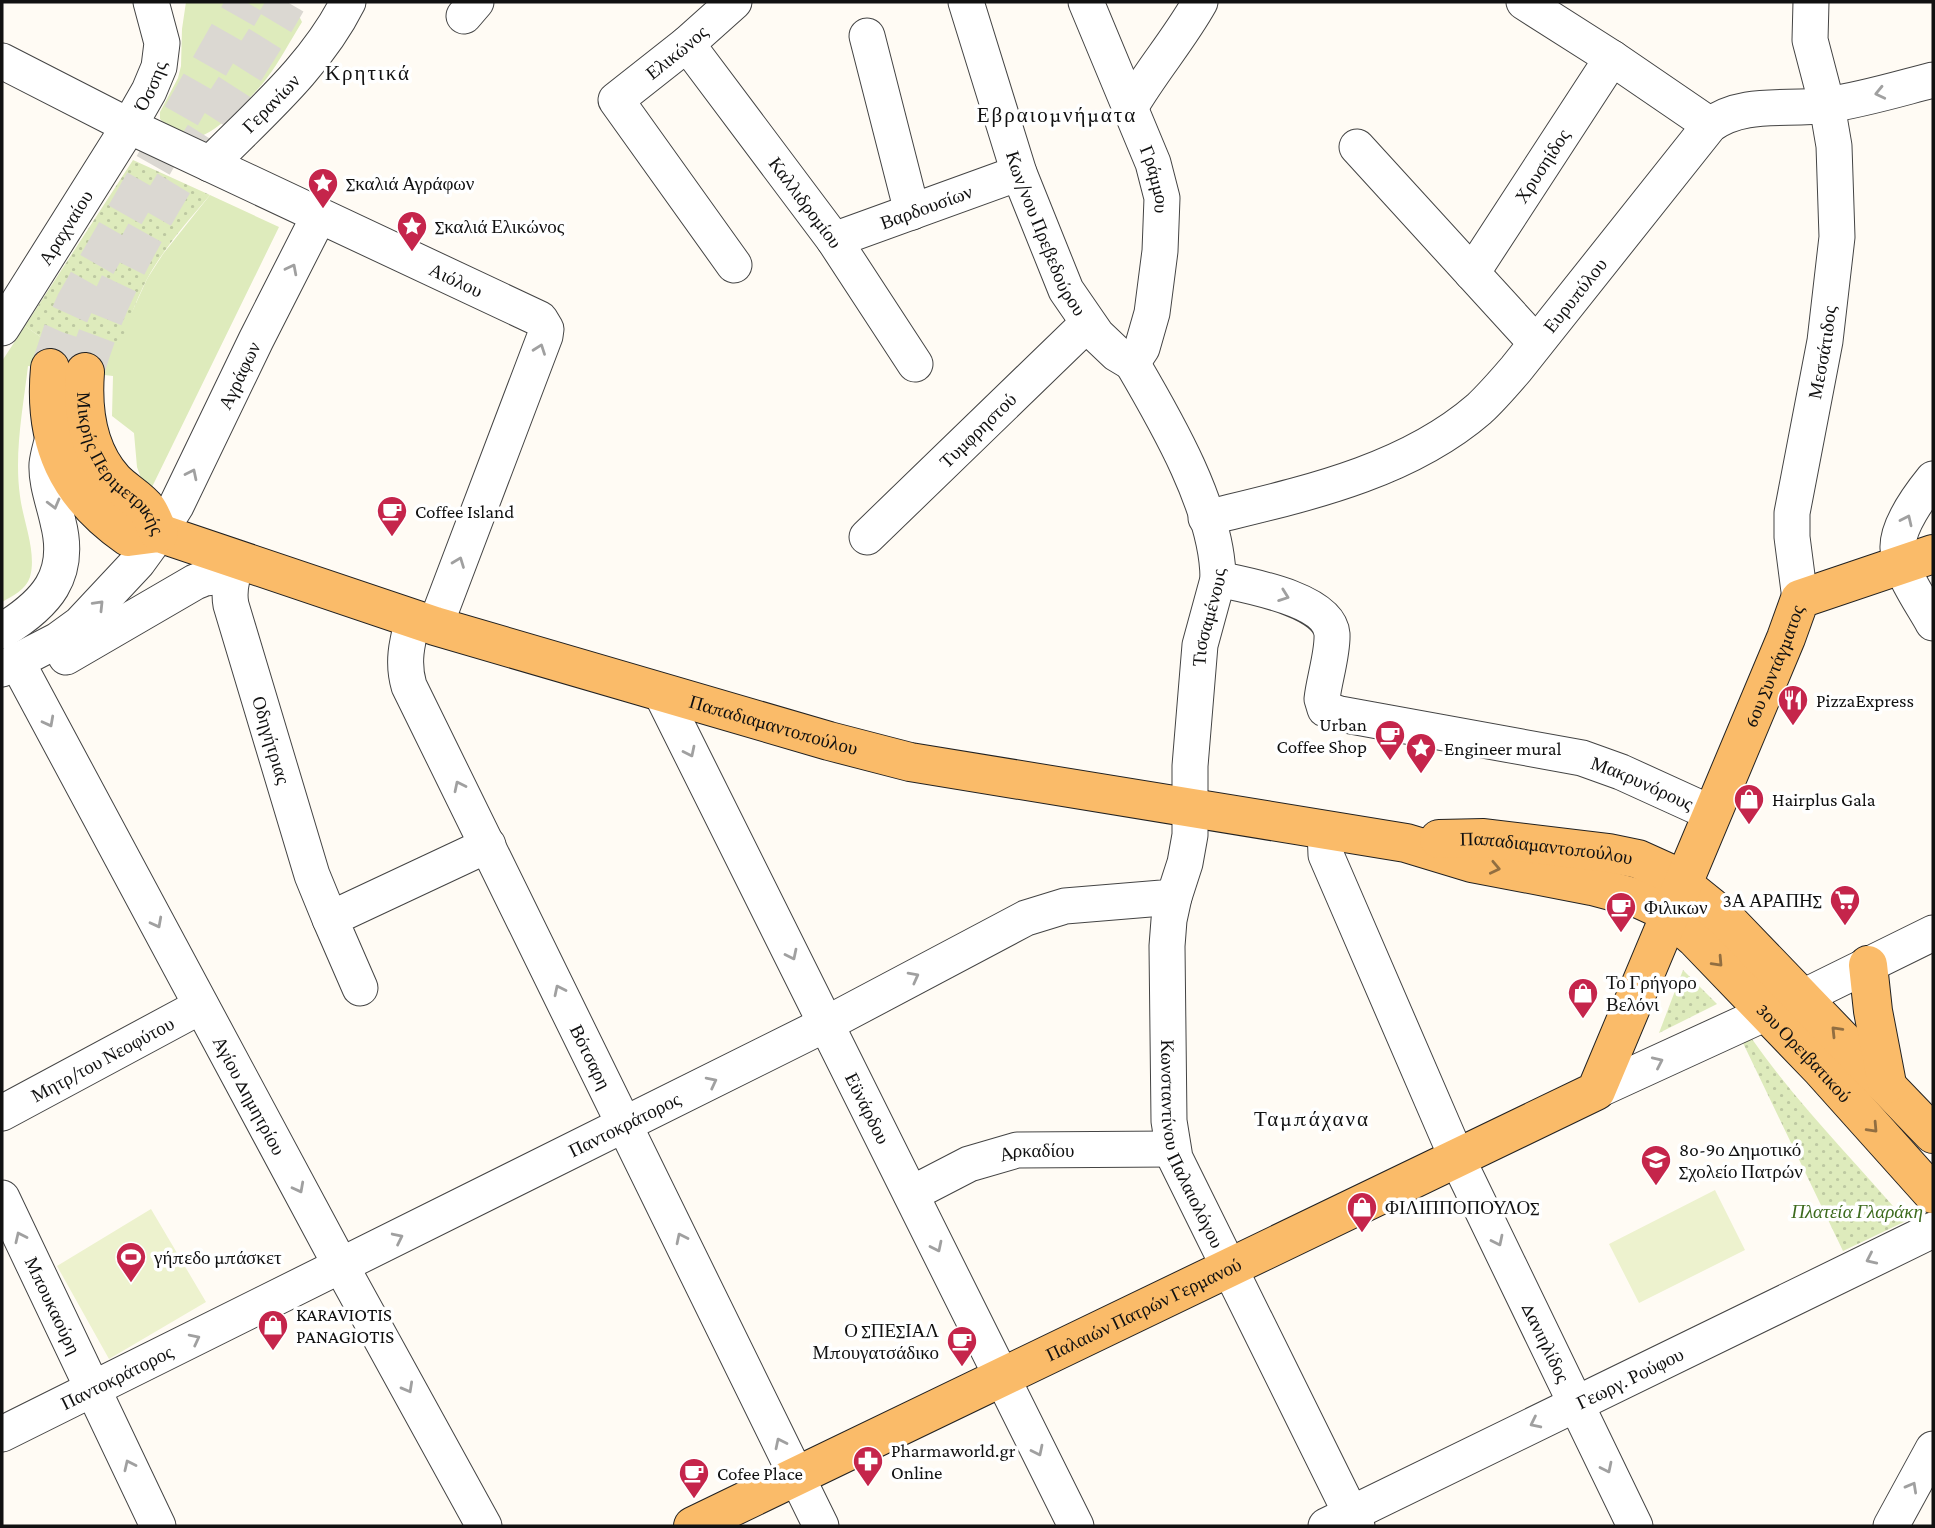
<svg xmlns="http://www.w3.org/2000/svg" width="1935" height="1528" font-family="'Crimson Pro',serif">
  <defs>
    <pattern id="park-dots" width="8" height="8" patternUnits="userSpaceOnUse" patternTransform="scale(1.75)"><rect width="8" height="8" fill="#deebbc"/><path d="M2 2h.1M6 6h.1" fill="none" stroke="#bdc8a1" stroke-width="1.8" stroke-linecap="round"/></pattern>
  </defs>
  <rect width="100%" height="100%" fill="#fffbf4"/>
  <path fill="#deebbc" d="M186,2h86l28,16 2,4c-12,19 -22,39 -35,56 -11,15 -56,62 -75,60 -11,-1 -25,-11 -32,-19v-7l18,-34 3,-12 1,-37z
    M210,195l69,32 -127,260 -10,-6 -5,-14 -3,-34 -22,-17 1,-40 -85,-10c-5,42 -14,88 -8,130 3,25 17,56 10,81 -4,13 -18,19 -28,25v-241l23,-35 27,19 4,-3 28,8 48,-38 15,-33 16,-25z"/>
  <path fill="url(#park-dots)" d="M133,160l77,35c-22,26 -46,53 -63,84 -12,23 -20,47 -28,72l-35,-1 -27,-8 -5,3 -27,-19z
    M1683,970l34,34 -58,29z
    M1752,1039c46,66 102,121 154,182l-63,30 -100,-208z"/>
  <path fill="#edf2ce" d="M1715,1190l30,60 -106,53 -30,-59z
    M151,1209l55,93 -97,57 -52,-93z"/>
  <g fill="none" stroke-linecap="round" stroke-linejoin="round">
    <path stroke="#dbd8d2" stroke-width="38" stroke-dasharray="38 19" stroke-linecap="butt" d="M50,368l12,-36 13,-29 171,-301
      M85,372c38,-132 134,-252 202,-370"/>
    <g stroke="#444" stroke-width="37">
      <g id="minor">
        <path id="s1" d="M966,2l53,171 47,117 31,45 20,19 15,9"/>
        <path id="s2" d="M1086,2l67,161 9,35 -2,53 -8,62 -10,35 -10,15"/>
        <path d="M1524,2l88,56 98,67"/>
        <path d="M464,16l12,-14"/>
        <path d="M867,36l45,176"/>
        <path id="s3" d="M687,44l147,196 81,124"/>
        <path id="s4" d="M2,61l127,65 411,193 6,10 -1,7 -110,290"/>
        <path d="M1131,106c21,-36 49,-68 69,-104"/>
        <path d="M1357,147l179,196"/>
        <path id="s5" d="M210,164c49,-50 106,-98 138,-162"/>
        <path id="s6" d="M834,240l185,-67"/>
        <path id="s7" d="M734,265l-118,-165 71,-56 47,-42"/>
        <path id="s8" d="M1472,273l140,-215"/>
        <path id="s9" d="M2,328l127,-202 20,-35 10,-24 3,-24 -11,-41"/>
        <path d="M1933,479c-13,16 -36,48 -35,69 1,23 24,55 35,75"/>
        <path id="s10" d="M1206,518c93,-23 198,-44 273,-109 13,-12 25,-26 37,-40l194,-244c34,-25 77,-14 117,-20 35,-5 71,-16 106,-25"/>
        <path id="s11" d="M867,537l220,-213"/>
        <path id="s12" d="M238,560c-6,15 -10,30 -7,45l81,270 18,44"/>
        <path id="s13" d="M1218,579c27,6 111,20 114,55 1,19 -8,46 -10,65l3,10 15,5 242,44 39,14 90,41"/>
        <path id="s14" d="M1800,599l-8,-62v-24l33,-172 12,-104 -3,-91 -7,-41 -17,-65 1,-38"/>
        <path id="s15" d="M413,619c-6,24 -11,43 -4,67l412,840"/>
        <path d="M2,631c44,-27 70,-55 56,-109 -4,-19 -12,-39 -11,-58 1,-9 4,-18 6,-27"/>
        <path d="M66,657l129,-75 10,-4 27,-3"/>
        <path id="s16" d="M17,662l324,604 143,260"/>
        <path id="s17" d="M2,669l56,-29 22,-16 58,-62 21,-29 17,-27 80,-166 63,-124"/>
        <path id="s18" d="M660,691l416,835"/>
        <path id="s19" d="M1325,830l1,25 131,303 178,368"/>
        <path id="s20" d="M1174,897l-5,23 -2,26 2,175 6,37 182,368"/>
        <path d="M360,988l-30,-69 158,-74"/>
        <path d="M1803,997l130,-64"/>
        <path d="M1596,1091l170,-78"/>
        <path id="s21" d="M2,1113l199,-107"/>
        <path id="s22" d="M911,1194l58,-30 48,-14 155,-1"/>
        <path id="s23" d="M2,1198l156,328"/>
        <path id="s24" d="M2,1434l824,-410 200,-106 39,-12 109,-9 11,-34 5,-28v-69l10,-121 18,-66c0,-69 -52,-158 -86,-216"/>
        <path id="s25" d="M1326,1526l607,-296"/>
        <path d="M1891,1526l42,-77"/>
      </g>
    </g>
    <g stroke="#222" stroke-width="40">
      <g id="major">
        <path id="s26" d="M50,368c-7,75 17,126 78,169l31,-4 276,93 394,115 81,21 496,81 66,20 120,23 45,12 24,11 34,29 126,131 112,125"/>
        <path id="s27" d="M85,372c-3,39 2,78 29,108 9,10 26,19 33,29 5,7 8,17 12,24"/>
        <path id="s28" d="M1439,839l45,-1 125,15 29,6 31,14 57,46 207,215"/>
        <path d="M1868,965l5,46 14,73"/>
        <path id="s29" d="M693,1526l903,-435 190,-453 14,-39 133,-45"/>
      </g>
    </g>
    <use href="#minor" stroke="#fff" stroke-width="35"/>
    <use href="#major" stroke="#fabb69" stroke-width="38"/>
  </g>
  <defs><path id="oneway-chevron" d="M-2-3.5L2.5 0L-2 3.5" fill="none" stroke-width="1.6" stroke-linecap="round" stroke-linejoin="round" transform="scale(1.75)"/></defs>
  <g stroke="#a0a0a0">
    <use href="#oneway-chevron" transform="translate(1880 93) rotate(167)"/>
    <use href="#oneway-chevron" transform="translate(292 269) rotate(-63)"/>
    <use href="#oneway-chevron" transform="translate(540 349) rotate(-70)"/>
    <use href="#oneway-chevron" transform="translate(192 474) rotate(-64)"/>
    <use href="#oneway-chevron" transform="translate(54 504) rotate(75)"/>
    <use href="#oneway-chevron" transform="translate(1907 520) rotate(-65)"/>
    <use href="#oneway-chevron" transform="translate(459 562) rotate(-69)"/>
    <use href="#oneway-chevron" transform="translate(1284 596) rotate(20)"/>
    <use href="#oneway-chevron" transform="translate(99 605) rotate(-46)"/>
    <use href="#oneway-chevron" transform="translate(49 722) rotate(62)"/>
    <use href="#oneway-chevron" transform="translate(690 752) rotate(64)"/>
    <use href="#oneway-chevron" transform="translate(459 786) rotate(-116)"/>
    <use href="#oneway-chevron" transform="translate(157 923) rotate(62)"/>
    <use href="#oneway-chevron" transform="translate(792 955) rotate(64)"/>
    <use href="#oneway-chevron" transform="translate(914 977) rotate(-28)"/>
    <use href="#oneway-chevron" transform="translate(559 990) rotate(-116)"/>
    <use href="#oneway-chevron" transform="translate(1658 1062) rotate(-25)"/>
    <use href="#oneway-chevron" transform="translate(712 1082) rotate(-27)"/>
    <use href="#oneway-chevron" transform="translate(299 1188) rotate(62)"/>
    <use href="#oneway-chevron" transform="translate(20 1237) rotate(-115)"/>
    <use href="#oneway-chevron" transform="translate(398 1238) rotate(-26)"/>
    <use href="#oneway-chevron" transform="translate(681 1238) rotate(-116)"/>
    <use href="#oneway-chevron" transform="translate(1498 1241) rotate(64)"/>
    <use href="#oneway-chevron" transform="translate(937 1247) rotate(64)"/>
    <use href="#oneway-chevron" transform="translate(1871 1259) rotate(155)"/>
    <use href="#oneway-chevron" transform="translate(195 1339) rotate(-27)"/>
    <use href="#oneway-chevron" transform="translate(408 1388) rotate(61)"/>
    <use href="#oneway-chevron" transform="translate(1535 1423) rotate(154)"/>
    <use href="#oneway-chevron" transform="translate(780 1443) rotate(-116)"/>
    <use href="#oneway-chevron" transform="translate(1038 1451) rotate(64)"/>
    <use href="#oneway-chevron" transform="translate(129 1465) rotate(-115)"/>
    <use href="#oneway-chevron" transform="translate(1607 1468) rotate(64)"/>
    <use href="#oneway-chevron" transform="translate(1912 1487) rotate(-61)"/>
  </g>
  <g stroke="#916e41">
    <use href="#oneway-chevron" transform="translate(1495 868) rotate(12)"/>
    <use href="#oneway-chevron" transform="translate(1718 962) rotate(47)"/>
    <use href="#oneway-chevron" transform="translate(1836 1031) rotate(-134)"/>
    <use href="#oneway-chevron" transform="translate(1873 1128) rotate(47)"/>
  </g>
  <defs>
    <g id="sight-pin" transform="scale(1.575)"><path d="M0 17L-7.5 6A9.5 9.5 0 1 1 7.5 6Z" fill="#c5254b" stroke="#fff"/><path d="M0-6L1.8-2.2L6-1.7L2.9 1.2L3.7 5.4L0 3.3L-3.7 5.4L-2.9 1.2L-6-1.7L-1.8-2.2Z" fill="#fff"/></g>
    <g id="cafe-pin" transform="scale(1.575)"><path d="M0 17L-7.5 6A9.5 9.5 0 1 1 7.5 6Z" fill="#c5254b" stroke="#fff"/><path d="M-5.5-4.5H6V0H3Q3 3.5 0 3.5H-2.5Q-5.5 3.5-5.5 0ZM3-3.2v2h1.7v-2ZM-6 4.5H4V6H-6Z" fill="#fff"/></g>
    <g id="restaurant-pin" transform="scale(1.575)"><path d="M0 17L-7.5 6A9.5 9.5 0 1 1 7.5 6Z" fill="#c5254b" stroke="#fff"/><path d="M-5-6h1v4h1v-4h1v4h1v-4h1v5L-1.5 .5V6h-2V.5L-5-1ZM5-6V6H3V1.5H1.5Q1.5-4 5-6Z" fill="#fff"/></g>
    <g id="shop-pin" transform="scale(1.575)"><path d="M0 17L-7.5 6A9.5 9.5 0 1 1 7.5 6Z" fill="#c5254b" stroke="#fff"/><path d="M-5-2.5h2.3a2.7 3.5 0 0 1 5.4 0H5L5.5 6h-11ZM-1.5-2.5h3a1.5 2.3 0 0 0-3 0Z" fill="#fff"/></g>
    <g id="supermarket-pin" transform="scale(1.575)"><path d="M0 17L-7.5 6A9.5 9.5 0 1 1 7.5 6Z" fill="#c5254b" stroke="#fff"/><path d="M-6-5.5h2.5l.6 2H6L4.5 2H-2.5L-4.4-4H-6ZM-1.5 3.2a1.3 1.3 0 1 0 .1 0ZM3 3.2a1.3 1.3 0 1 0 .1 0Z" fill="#fff"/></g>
    <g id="school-pin" transform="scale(1.575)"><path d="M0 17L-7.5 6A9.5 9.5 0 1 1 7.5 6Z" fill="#c5254b" stroke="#fff"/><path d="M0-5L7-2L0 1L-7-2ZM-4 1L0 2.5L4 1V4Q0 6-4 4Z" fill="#fff"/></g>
    <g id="stadium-pin" transform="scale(1.575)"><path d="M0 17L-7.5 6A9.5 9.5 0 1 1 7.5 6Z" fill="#c5254b" stroke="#fff"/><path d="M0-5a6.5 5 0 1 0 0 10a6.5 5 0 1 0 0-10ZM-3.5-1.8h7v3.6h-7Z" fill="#fff"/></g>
    <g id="pharmacy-pin" transform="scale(1.575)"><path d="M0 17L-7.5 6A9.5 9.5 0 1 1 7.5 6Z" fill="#c5254b" stroke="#fff"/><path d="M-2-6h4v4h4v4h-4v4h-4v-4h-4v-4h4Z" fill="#fff"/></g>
  </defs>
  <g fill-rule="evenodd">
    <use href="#sight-pin" x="323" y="183"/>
    <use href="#sight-pin" x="412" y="226"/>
    <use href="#cafe-pin" x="392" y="511"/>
    <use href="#restaurant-pin" x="1793" y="700"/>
    <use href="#cafe-pin" x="1390" y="735"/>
    <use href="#sight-pin" x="1421" y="748"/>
    <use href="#shop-pin" x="1749" y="799"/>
    <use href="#supermarket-pin" x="1845" y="900"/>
    <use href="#cafe-pin" x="1621" y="907"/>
    <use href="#shop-pin" x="1583" y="993"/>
    <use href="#school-pin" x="1656" y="1160"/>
    <use href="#shop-pin" x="1362" y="1207"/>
    <use href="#stadium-pin" x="131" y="1257"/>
    <use href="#shop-pin" x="273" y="1325"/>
    <use href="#cafe-pin" x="962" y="1341"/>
    <use href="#pharmacy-pin" x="868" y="1461"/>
    <use href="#cafe-pin" x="694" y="1473"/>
  </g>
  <g text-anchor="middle" stroke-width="7" stroke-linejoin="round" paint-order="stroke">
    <g font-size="19" fill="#111" stroke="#fff">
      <text dy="7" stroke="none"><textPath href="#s7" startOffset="280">Ελικώνος</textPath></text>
      <text dy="7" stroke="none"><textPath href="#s9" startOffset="284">Όσσης</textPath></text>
      <text dy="7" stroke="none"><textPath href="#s5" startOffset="86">Γερανίων</textPath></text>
      <text dy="7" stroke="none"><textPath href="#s8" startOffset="128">Χρυσηίδος</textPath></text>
      <text dy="7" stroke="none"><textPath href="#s2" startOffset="191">Γράμμου</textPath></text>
      <text dy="7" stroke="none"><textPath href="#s3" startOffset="198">Καλλιδρομίου</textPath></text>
      <text dy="7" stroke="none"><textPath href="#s6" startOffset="98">Βαρδουσίων</textPath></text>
      <text dy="7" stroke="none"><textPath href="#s9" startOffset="119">Αραχναίου</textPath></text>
      <text dy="7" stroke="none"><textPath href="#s1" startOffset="245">Κων/νου Πρεβεδούρου</textPath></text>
      <text dy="7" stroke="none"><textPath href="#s4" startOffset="504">Αιόλου</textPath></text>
      <text dy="7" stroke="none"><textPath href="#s10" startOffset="446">Ευρυπύλου</textPath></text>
      <text dy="7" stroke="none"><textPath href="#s14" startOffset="250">Μεσσάτιδος</textPath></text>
      <text dy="7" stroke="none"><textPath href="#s17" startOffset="388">Αγράφων</textPath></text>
      <text dy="7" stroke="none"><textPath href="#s11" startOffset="154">Τυμφρηστού</textPath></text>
      <text dy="7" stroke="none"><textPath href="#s27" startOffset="103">Μικρής Περιμετρικής</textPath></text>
      <text dy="7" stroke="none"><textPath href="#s24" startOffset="1580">Τισσαμένους</textPath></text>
      <text dy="7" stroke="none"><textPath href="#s29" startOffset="1463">6ου Συντάγματος</textPath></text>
      <text dy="7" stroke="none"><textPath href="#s26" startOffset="872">Παπαδιαμαντοπούλου</textPath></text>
      <text dy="7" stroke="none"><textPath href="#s12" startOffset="187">Οδηγήτριας</textPath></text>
      <text dy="7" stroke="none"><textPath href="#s13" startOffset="536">Μακρυνόρους</textPath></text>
      <text dy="7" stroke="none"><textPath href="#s28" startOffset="108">Παπαδιαμαντοπούλου</textPath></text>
      <text dy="7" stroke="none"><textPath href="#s26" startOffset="1983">3ου Ορειβατικού</textPath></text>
      <text dy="7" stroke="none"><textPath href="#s15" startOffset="481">Βότσαρη</textPath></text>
      <text dy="7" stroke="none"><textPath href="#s21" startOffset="114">Μητρ/του Νεοφύτου</textPath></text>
      <text dy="7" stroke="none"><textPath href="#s16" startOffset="492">Αγίου Δημητρίου</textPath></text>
      <text dy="7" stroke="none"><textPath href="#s18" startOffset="466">Εϋνάρδου</textPath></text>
      <text dy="7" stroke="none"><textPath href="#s24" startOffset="695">Παντοκράτορος</textPath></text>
      <text dy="7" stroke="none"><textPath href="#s20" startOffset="252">Κωνσταντίνου Παλαιολόγου</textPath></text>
      <text dy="7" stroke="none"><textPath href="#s22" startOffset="135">Αρκαδίου</textPath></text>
      <text dy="7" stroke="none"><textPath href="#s23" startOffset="119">Μπουκαούρη</textPath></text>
      <text dy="7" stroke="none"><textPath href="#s29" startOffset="500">Παλαιών Πατρών Γερμανού</textPath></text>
      <text dy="7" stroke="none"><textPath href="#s19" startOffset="560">Δανιηλίδος</textPath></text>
      <text dy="7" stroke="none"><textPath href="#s25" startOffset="338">Γεωργ. Ρούφου</textPath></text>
      <text dy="7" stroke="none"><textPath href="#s24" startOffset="128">Παντοκράτορος</textPath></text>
    </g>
    <g font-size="19" fill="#111" stroke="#fff" text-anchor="start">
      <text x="346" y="190">Σκαλιά Αγράφων</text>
      <text x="435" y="233">Σκαλιά Ελικώνος</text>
      <text x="415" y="518">Coffee Island</text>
      <text x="1816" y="707">PizzaExpress</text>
      <text x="1367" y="731" text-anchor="end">Urban<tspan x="1367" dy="22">Coffee Shop</tspan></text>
      <text x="1444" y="755">Engineer mural</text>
      <text x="1772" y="806">Hairplus Gala</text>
      <text x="1822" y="907" text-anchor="end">3Α ΑΡΑΠΗΣ</text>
      <text x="1644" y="914">Φιλικων</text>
      <text x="1606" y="989">Το Γρήγορο<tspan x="1606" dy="22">Βελόνι</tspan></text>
      <text x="1679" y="1156">8o-9ο Δημοτικό<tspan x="1679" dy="22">Σχολείο Πατρών</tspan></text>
      <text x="1385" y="1214">ΦΙΛΙΠΠΟΠΟΥΛΟΣ</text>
      <text x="154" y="1264">γήπεδο μπάσκετ</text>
      <text x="296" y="1321">KARAVIOTIS<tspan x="296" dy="22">PANAGIOTIS</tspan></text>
      <text x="939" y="1337" text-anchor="end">Ο ΣΠΕΣΙΑΛ<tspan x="939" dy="22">Μπουγατσάδικο</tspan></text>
      <text x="891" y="1457">Pharmaworld.gr<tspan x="891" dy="22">Online</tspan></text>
      <text x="717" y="1480">Cofee Place</text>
    </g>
    <g font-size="19" font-style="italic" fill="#3d6b1e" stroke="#fff">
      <text x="1857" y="1218">Πλατεία Γλαράκη</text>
    </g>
    <g font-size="21" letter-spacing="2" fill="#111" stroke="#fff">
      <text x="368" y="80">Κρητικά</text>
      <text x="1057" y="122">Εβραιομνήματα</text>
      <text x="1312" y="1126">Ταμπάχανα</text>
    </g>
  </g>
  <rect width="1935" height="1528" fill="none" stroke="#111111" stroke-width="7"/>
</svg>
